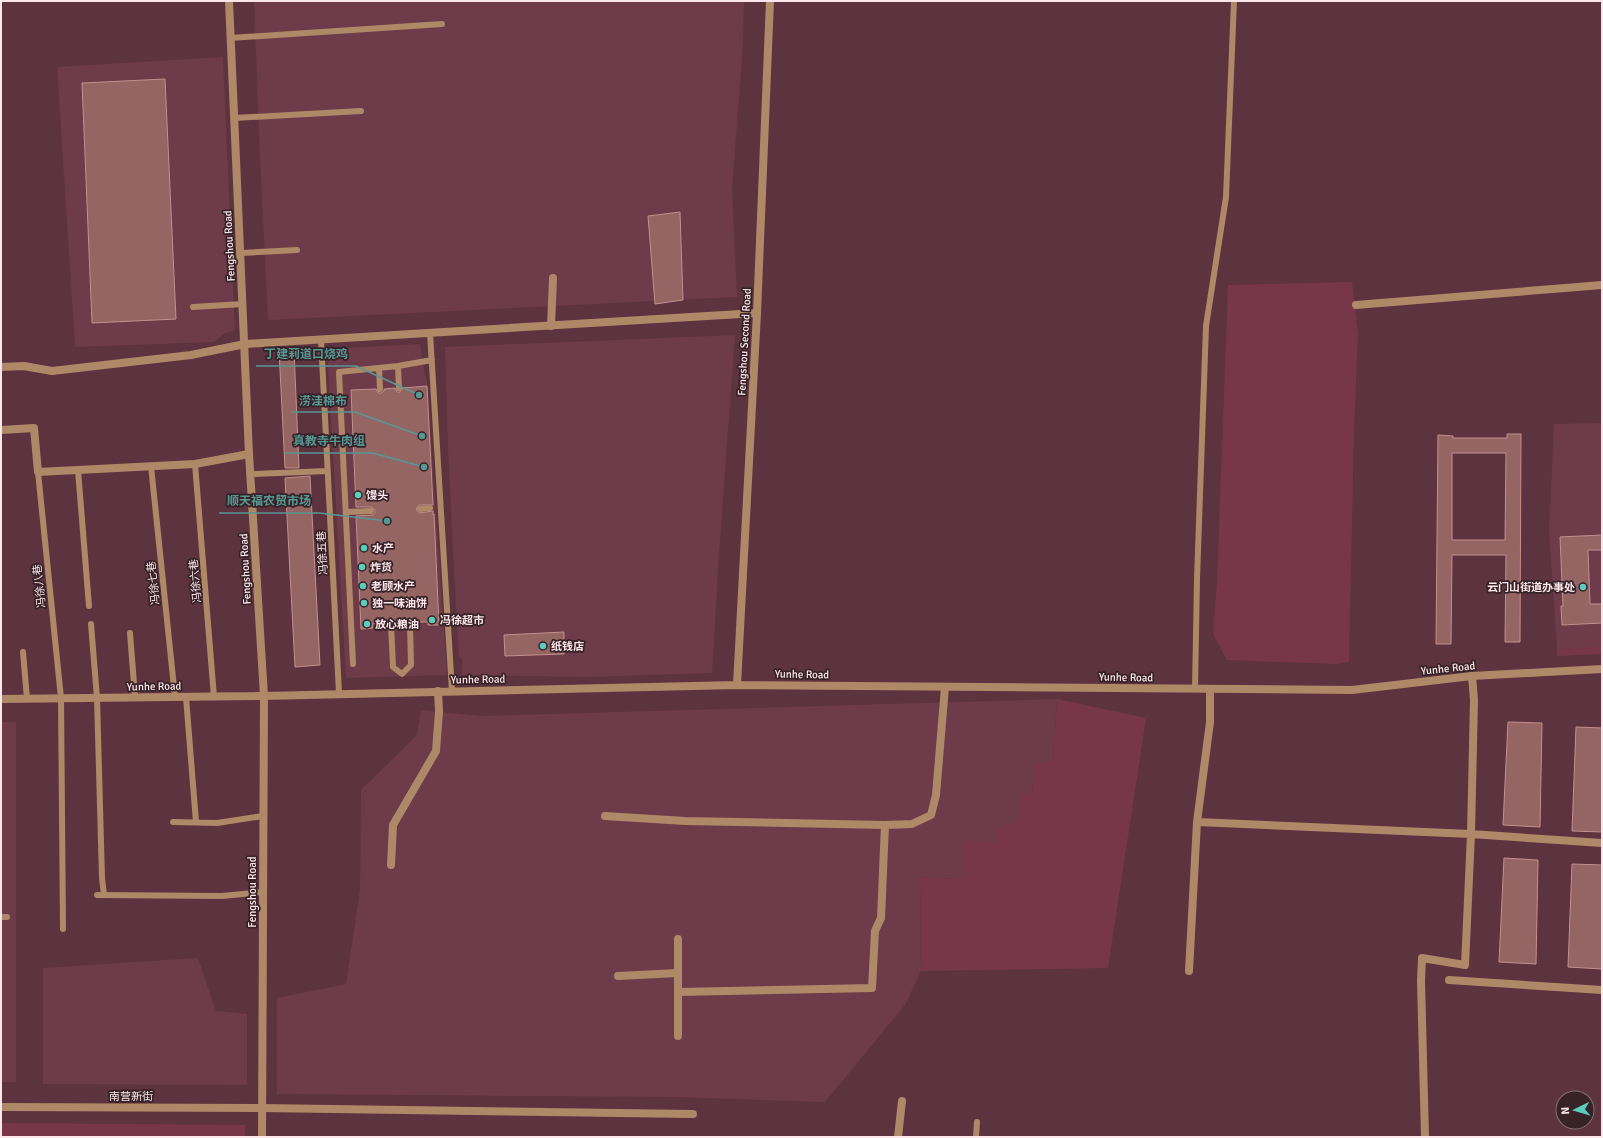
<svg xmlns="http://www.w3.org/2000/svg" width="1603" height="1138" font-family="Signika,'Noto Sans SC',sans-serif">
  <rect width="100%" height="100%" fill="#5d333f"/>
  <path fill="#6d3b4a" d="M254,1h490l-1,44 -11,145 5,107 -469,23 -8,-162z
    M223,57l12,273 -11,4 -10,8 -139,5 -18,-280z
    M735,335l-16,219 -7,119 -125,4 -125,-2v-16l-3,-3 -5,-88 -6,-118 -3,-103z
    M420,344l4,27 3,10 20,294 -101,3 -19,-329z
    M1602,423v223l-45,3 -8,-119 5,-106z
    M1057,699l-4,62 -18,2 -3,29 -10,2 -4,28 -20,6 -3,14 -31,34 -9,3 -35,-2 1,94 -16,34 -80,97 -150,-5 -398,-3v-96l69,-14 14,-94 1,-100 56,-55 4,-25 59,6z
    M1,722h15v360h-15z
    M198,958l18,53 31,3v71l-204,-1v-116z"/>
  <path fill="#78364b" d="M1352,282l6,53 -4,95 -5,232 -13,2 -109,-4 -14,-26 4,-53 11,-296z
    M1602,646v8l-45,2v-7z
    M1057,699l89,19 -38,250 -187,3 -1,-94 35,2 9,-3 -1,-35 32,1 3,-14 20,-6 4,-28 10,-2 3,-29 18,-2z
    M1,1123l244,2v12h-244z"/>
  <path fill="#956563" stroke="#c3908d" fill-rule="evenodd" d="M165,79l11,240 -84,4 -10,-240z
    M680,212l3,88 -28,4 -7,-88z
    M279,350h15l5,118h-14z
    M427,386l6,119h-14l-3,4 3,4 14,-2v4l1,-1 5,111h-11v-3h-13l-3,-4h-2l-4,2v3h-10l-3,-4h-3l-3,2v2l-15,1 1,4 -12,1 -5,-113 16,-1 3,-2v-3l-4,-3h-15l-5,-117 25,-1 2,4h3l3,-2v-2l11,-1 2,4h3l3,-4z
    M1507,434h14l-1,208h-15l1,-87h-54l-1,89h-15l2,-209 15,1v2h54zM1452,453h54l-1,87h-53z
    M310,476l10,189 -25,2 -10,-189z
    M1602,535v15h-14l2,54h12v19l-40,2 -1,-19h2l-3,-69z
    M564,632v22l-59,2 -1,-21z
    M1508,722l34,1 -2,104 -37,-2z
    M1576,727l26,1v104l-30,-1z
    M1504,858l34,2 -2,104 -37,-2z
    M1572,864l30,1v104l-34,-2z"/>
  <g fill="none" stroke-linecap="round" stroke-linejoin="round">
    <path stroke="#af8867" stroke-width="6" d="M230,38l212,-14
      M234,118l127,-7
      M241,253l56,-3
      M193,307l50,-3
      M430,333l22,358
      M321,339l18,354
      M398,366l1,22
      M379,368l1,21
      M195,464l19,233
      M151,466l24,231
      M78,470l11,136
      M38,472l23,226 2,231
      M251,474l76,-3
      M420,509l10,-1
      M347,512l24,-1
      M391,623l2,44 9,7 9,-9 -1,-43
      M91,624l6,74 5,180 2,17
      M130,633l5,64
      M23,652l4,47
      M353,664l-14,-292 59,-6 34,-6
      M1195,689l2,-110 9,-253 20,-129 8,-196
      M186,697l10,125
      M173,822l44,1 46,-7
      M97,895l125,1 41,-4
      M1,917h6
      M976,1137l1,-15"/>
    <path stroke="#af8867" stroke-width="8" d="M1356,305l246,-20
      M551,326l2,-48
      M1,367l23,-1 28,5 139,-16 54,-11 512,-31
      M1,430l33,-2 4,44 157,-8 54,-10
      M605,816l80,5 200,4 27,-1 19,-9 5,-20 9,-108
      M1197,822l274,12 131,9
      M391,865l2,-40 43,-74 3,-39 -1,-21
      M678,939v97
      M1189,971l8,-149 13,-100v-33
      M618,976l60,-3
      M1449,980l153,10
      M678,992l194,-4 3,-57 6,-13 4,-93
      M1,1107l260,1 432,6
      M898,1137l4,-36
      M1425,1137l-4,-156 1,-23 43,7 6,-131 3,-134 -2,-24"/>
    <path stroke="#af8867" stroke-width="8" d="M229,1l20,453 15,242 -2,441
      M737,685l20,-372 13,-312
      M1,699l263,-3 473,-11 615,5 120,-14 130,-7"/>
  </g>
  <g fill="#5acebc" stroke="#362227" stroke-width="1.5">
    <circle cx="358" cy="495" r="4"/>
    <circle cx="364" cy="548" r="4"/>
    <circle cx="362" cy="567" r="4"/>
    <circle cx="363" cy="586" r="4"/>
    <circle cx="1583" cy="587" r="4"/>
    <circle cx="364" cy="603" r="4"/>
    <circle cx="432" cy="620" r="4"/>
    <circle cx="367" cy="624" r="4"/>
    <circle cx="543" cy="646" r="4"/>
  </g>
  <g text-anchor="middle" stroke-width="3.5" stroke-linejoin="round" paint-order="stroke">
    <g font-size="11" fill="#fce6eb" stroke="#362227">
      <text transform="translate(229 246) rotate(-93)" y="4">Fengshou Road</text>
      <text transform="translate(744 342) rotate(-87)" y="4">Fengshou Second Road</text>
      <text transform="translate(322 553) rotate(-93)" y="4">冯徐五巷</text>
      <text transform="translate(245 569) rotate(-93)" y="4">Fengshou Road</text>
      <text transform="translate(195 581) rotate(-95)" y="4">冯徐六巷</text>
      <text transform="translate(153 583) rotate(-96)" y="4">冯徐七巷</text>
      <text transform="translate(39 586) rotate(-96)" y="4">冯徐八巷</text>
      <text transform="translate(1448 668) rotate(-6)" y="4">Yunhe Road</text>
      <text transform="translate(802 674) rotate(1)" y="4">Yunhe Road</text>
      <text transform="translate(1126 677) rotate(1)" y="4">Yunhe Road</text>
      <text transform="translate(478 679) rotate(-1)" y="4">Yunhe Road</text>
      <text transform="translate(154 686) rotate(-1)" y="4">Yunhe Road</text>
      <text transform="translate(252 892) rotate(-90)" y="4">Fengshou Road</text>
      <text x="131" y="1100">南营新街</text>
    </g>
    <g font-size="11" font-weight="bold" fill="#fce6eb" stroke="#362227" text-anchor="start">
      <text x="366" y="499">馒头</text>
      <text x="372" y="552">水产</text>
      <text x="370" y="571">炸货</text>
      <text x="371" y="590">老顾水产</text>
      <text x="1575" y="591" text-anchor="end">云门山街道办事处</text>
      <text x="372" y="607">独一味油饼</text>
      <text x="440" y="624">冯徐超市</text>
      <text x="375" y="628">放心粮油</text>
      <text x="551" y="650">纸钱店</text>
    </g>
  </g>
  <path fill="none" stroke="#569894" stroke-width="1.5" d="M419 395L356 366H256M422 436L355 412H291M424 467L373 453H285M387 521L319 513H219"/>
  <g fill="#569894" stroke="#362227" stroke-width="1.5">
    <circle cx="419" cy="395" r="4"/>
    <circle cx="422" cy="436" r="4"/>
    <circle cx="424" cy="467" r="4"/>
    <circle cx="387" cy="521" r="4"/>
  </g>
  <g font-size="12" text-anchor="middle" font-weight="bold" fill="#569894" stroke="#362227" stroke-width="3.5" stroke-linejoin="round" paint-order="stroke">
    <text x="306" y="358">丁建莉道口烧鸡</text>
    <text x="323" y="405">涝洼棉布</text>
    <text x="329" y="445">真教寺牛肉组</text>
    <text x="269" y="505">顺天福农贸市场</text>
  </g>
  <rect width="1603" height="1138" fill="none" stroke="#fce6eb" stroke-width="4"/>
  <g transform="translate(1575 1110) rotate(265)"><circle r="19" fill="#362227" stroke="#857075"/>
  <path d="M0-3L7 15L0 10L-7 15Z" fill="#5acebc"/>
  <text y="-6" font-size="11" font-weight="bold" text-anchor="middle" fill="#fce6eb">N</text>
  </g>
</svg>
